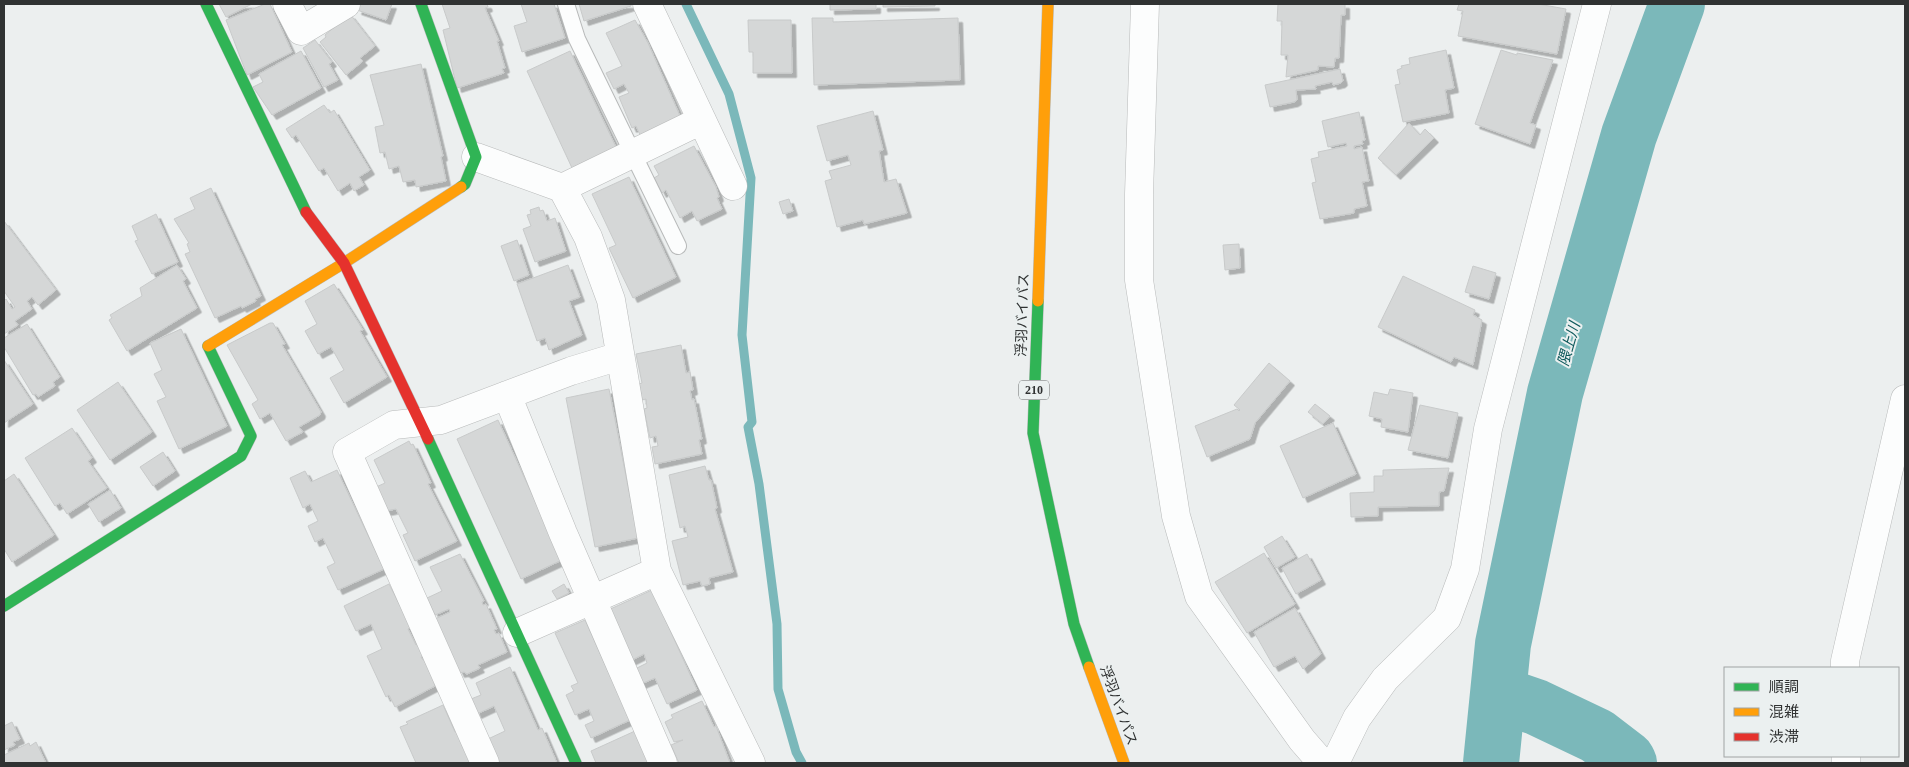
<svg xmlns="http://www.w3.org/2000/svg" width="1909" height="767" font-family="'Times New Roman','Noto Sans JP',serif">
  <defs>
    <filter id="shadow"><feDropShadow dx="4.5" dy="4.5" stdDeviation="0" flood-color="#0004"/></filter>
  </defs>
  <rect width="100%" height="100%" fill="#ecefef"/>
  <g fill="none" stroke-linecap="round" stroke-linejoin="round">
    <path stroke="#7bb8ba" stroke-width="9" d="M686,4l43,90 22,84 -9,157 10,87 -4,5 11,57 18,140 1,65 18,63 6,11"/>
    <path stroke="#7bb8ba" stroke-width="56" d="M1498,694l38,13 61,29 30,23 2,4
      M1491,763l12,-119 52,-251 74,-258 48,-131"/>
  </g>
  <path fill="#d5d7d7" stroke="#c8caca" filter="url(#shadow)" d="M219,4h33l-26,13z
    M265,4h5l22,48 -45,23 -21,-55z
    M359,4h33l-6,16 -29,-10z
    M442,4h45l1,3 -3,1 14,33h-2l8,27 -3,1 2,4 -47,15 -14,-58 7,-2z
    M521,4h33l11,34 -43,14 -8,-26 13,-4z
    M579,4h52v2l-47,15z
    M830,4h46v5l-46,1z
    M883,4h52v2l-52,1z
    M1278,4h67v11h-4l-2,43h-4l-1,9 -16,-1v4l-32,7 2,-22h-7l1,-34h-5z
    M1459,4h79l28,5 -9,45 -99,-18 5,-25 -6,-1z
    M350,14l25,32 -15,12 3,3 -17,14 -26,-33 6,-5 -1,-2z
    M812,18h21v4l125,-4 2,62 -146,5z
    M635,20l13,23 32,73 -39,21 -5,-11 -4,2 -13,-31 10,-4 -5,-9 -10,5 -8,-16 16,-7 -16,-33z
    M748,20h43l1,53h-39v-21h-4z
    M315,40l17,22 -3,2 9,16 -14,7 -21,-39z
    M1446,50l8,38 -9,2 4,23 -46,9 -8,-37 5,-1 -3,-14 5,-2 -1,-2 9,-2 -1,-6z
    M1501,50l16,5v-2l36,7 -23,63 6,2 -6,19 -55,-20z
    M301,51l20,37 -49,27 -19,-28 10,-5 -4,-8z
    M570,51l46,96 -44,21 -45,-97z
    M421,64l22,92 -2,1 5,24 -30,6 -1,-7 -12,2 -4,-16 -10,3 -4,-17 -5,1 -5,-26 9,-2 -14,-50z
    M1340,69l3,12 -2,2 -8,2 -1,-3 -17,4 1,3 -20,1 1,10 -3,2 -24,5 -5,-22z
    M324,105l6,8 4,-3 36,60 -11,7 5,8 -10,6 -4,-8 -12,8 -14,-23 -5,3 -23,-36 -4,3 -6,-9z
    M873,111l10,39 -4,1 5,31 12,-3 11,34 -43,11 -1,-4 -26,7 -12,-46 7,-2 -3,-8 22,-6 -3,-10 -21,6 -10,-35z
    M1359,112l6,28 -3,1 1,3 -9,2v3l8,-2 7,34 -7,1 5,24 -13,3v4l-34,6 -8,-36 4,-1 -5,-23 8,-2 -1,-5 29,-6 -1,-3 -18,4 -6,-26z
    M1409,123l11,12 5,-6 9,9 -38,37 -18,-17z
    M694,146l22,41 3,10 -2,1 5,11 -25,12 -5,-10 -12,7 -14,-28 -4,3 -8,-15 5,-3 -5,-9z
    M629,177l47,100 -43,21 -24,-50 7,-3 -24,-51z
    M211,188l50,108 -6,3 1,2 -14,7 -1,-2 -26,12 -30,-64 5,-2 -3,-8 2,-1 -15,-24 21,-10 -5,-11z
    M789,199l4,12 -10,3 -4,-12z
    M539,207l1,4 3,-1 4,11 8,-3 11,33 -31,11 -12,-33 8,-3 -4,-11 4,-1 -1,-4z
    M156,214l22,48 -26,12 -17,-33 3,-1 -6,-14z
    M4,221l52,69 -18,15 -6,-8 -5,4 5,8 -17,12 3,4 -14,9v-33l2,-2 6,10 3,-2 -11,-16z
    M517,240l12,35 -15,6 -13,-35z
    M1239,244l1,24 -15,2 -2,-25z
    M177,265l9,14 -3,2 14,27 -70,43 -18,-31 3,-2 -2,-3 32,-19 -2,-8z
    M568,265l12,32 -11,4 13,34 -33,15 -4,-12 -8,3 -20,-57z
    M1473,266l23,7 -7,26 -24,-7z
    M1403,276l72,34 -2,5 9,5 -9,45 -19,-8 -3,5 -73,-35z
    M334,284l29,46 -3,1 27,46 -43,26 -14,-25 14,-8 -13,-23 -13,7 -13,-23 12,-7 -12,-23z
    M270,323h3l12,21 -3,1 39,67 -1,3 -21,12 4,5 -17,9 -16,-28 -10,6 -8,-15 6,-4 -31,-55z
    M27,324l33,53 -7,5 2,4 -17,11 -2,-3 -3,1 -29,-48v-9z
    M181,329l46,97 -48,23 -22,-48 9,-4 -12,-23 8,-4 -12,-27z
    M681,345l5,28 4,-1 3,18 -3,1 2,9 2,-1 8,40 -3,1 3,14 -47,10 -3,-17 6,-1 -2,-10 -6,2 -6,-29 3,-1 -1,-9 -4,1 -3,-16 3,-1 -6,-29z
    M4,360l29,44 -29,19z
    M1269,363l21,18 -35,42 -5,16 -43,18 -12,-31 42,-17 2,2 1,-1 -6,-5z
    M118,382l34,50 -42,28 -33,-50z
    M609,389l29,149 -43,9 -29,-149z
    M1390,389l23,4 -5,39 -27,-5 1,-8 -13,-3 5,-24 14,3z
    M1315,404l15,12 -7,8 -15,-12z
    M1420,405l38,8 -10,45 -40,-8z
    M498,420l64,140 -41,19 -64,-140z
    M1333,423l23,51 -53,24 -23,-52z
    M72,428l20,30 -4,3 19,27 -40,26 -7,-11 -5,3 -30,-48z
    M409,441l2,4 2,-1 18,39 -3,1 29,57 -42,20 -12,-26 5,-2 -12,-24 -10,2 -12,-23 11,-5 -11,-23z
    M163,452l12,19 -22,15 -13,-19z
    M705,466l4,14h2l6,28 -2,1 18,63 -24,6 1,6 -8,2 -2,-5 -17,4 -11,-44 16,-4 -3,-11 -5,2 -11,-53z
    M1449,468l-5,23 -5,1v14l-61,1v9l-27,1 -1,-24 24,-1v-16h9v-6z
    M337,470l47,99 -46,21 -11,-23 8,-4 -12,-25 -8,4 -7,-16 10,-5 -8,-17 -7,4 -13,-30 15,-7 6,11z
    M14,474l40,61 -42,27 -8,-13v-68z
    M110,490l11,18 -22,14 -11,-18z
    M1282,536l13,21 -19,11 -12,-21z
    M1264,553l31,51 -48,29 -32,-51z
    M460,554l24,47 -2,1 1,3 3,-1 11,25 -3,1 2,4 3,-1 8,19 -29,13 2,3 -13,6 -3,-2 -4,1 -25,-54 15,-7 -1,-3 -14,6 -8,-17 15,-7 -12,-24z
    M1307,554l14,26 -25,14 -14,-26z
    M389,584l22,43 -3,2 8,16 3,-1 5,12 -3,1 2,3 2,-1 11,23 -2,1 1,3 -40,21 -6,-12 -3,2 -19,-41 15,-7 -11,-25 -15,7 -12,-25z
    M564,584l5,9 -12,6 -5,-8z
    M652,590l45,100 -30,14 -12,-26 -14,6 -6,-15 12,-6 -3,-9 -14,7 -24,-50z
    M1295,608l26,46 -18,15 -8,-13 -21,11 -20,-35z
    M585,620l45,100 -39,18 -6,-13 9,-4 -5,-12 -14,6 -9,-20 8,-4 -3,-5 7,-3 -23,-50z
    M510,667l28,63 4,-2 15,35h-58l-11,-24 17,-8 -11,-25 -17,8 -6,-15 10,-4 -5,-12z
    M702,701l12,26 2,-1 14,37h-51l-8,-18 12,-5 -9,2 -9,-20 8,-4 -2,-3z
    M443,705l12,27 3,-1 14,32h-56l-16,-36 8,-3 -2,-2z
    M12,722l8,17 -7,3 2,3 -11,5v-24z
    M635,731l15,32h-54l-5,-12z
    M36,742l10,21h-42v-8l25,-12 1,3z"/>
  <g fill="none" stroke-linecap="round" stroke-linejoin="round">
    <g stroke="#b8baba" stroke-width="18">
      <path id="lane" d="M566,4l11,35 101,207"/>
    </g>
    <g stroke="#b8baba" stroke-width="29">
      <path id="street" d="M287,4l14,27 45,-27
        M647,4l86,182
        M1145,4l-6,190v86l37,236 23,80 103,144 20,23
        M476,157l86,31 140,-68
        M562,188l26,49 23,63 46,271 94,192
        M507,395l56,138 100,230
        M517,633l140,-62
        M1845,668v-7l60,-262
        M485,763l-138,-311 47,-27 47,-5 130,-49 49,-15
        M1335,763l22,-45 28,-39 62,-61 18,-49 23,-140 109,-425
        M1846,763v-7"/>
    </g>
    <g stroke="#b8baba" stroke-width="12">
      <path id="fast" d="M206,4l100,208
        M421,4l55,153 -11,27 -4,3
        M1038,301l-5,132 41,191 15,43
        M428,439l148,324
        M4,606l237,-150 10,-20 -43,-90"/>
    </g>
    <g stroke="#b8baba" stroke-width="12">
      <path id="slow" d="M1038,301l10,-297
        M208,346l136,-83 117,-76
        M1089,667l35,96"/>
    </g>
    <g stroke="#b8baba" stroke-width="12">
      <path id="jam" d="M306,212l38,51 84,176"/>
    </g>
    <use href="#lane" stroke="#fcfdfd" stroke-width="16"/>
    <use href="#street" stroke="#fcfdfd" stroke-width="28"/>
    <use href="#fast" stroke="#30b455" stroke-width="11"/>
    <use href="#slow" stroke="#ff9f0a" stroke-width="11"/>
    <use href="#jam" stroke="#e5322d" stroke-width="11"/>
  </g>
  <g text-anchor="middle" stroke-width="4" stroke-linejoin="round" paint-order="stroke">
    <rect fill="#ebf0f0" stroke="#686b6b" stroke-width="1" x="1019" y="380.5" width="30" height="19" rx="4"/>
    <g font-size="12" font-weight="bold" fill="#303232">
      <text x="1034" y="394">210</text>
    </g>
    <g font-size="14" fill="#303232" stroke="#ebf0f0">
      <text transform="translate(1022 315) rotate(-88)" y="5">浮羽バイパス</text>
      <text transform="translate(1119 705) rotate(70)" y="5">浮羽バイパス</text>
    </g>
    <g font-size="15" font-style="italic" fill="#0e595c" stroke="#ebf0f0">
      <text transform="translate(1569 344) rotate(-74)" y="5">隈上川</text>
    </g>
  </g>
  <rect width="1909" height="767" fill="none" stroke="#303232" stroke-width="10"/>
  <rect x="1724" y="667" width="175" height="90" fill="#ebf0f0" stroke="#a0a4a4"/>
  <rect x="1734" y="683" width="25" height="8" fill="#30b455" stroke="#a0a4a4"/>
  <text x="1769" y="692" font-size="15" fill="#303232">順調</text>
  <rect x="1734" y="708" width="25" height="8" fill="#ff9f0a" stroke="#a0a4a4"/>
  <text x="1769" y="717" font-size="15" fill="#303232">混雑</text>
  <rect x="1734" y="733" width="25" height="8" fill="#e5322d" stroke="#a0a4a4"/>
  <text x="1769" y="742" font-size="15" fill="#303232">渋滞</text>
</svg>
